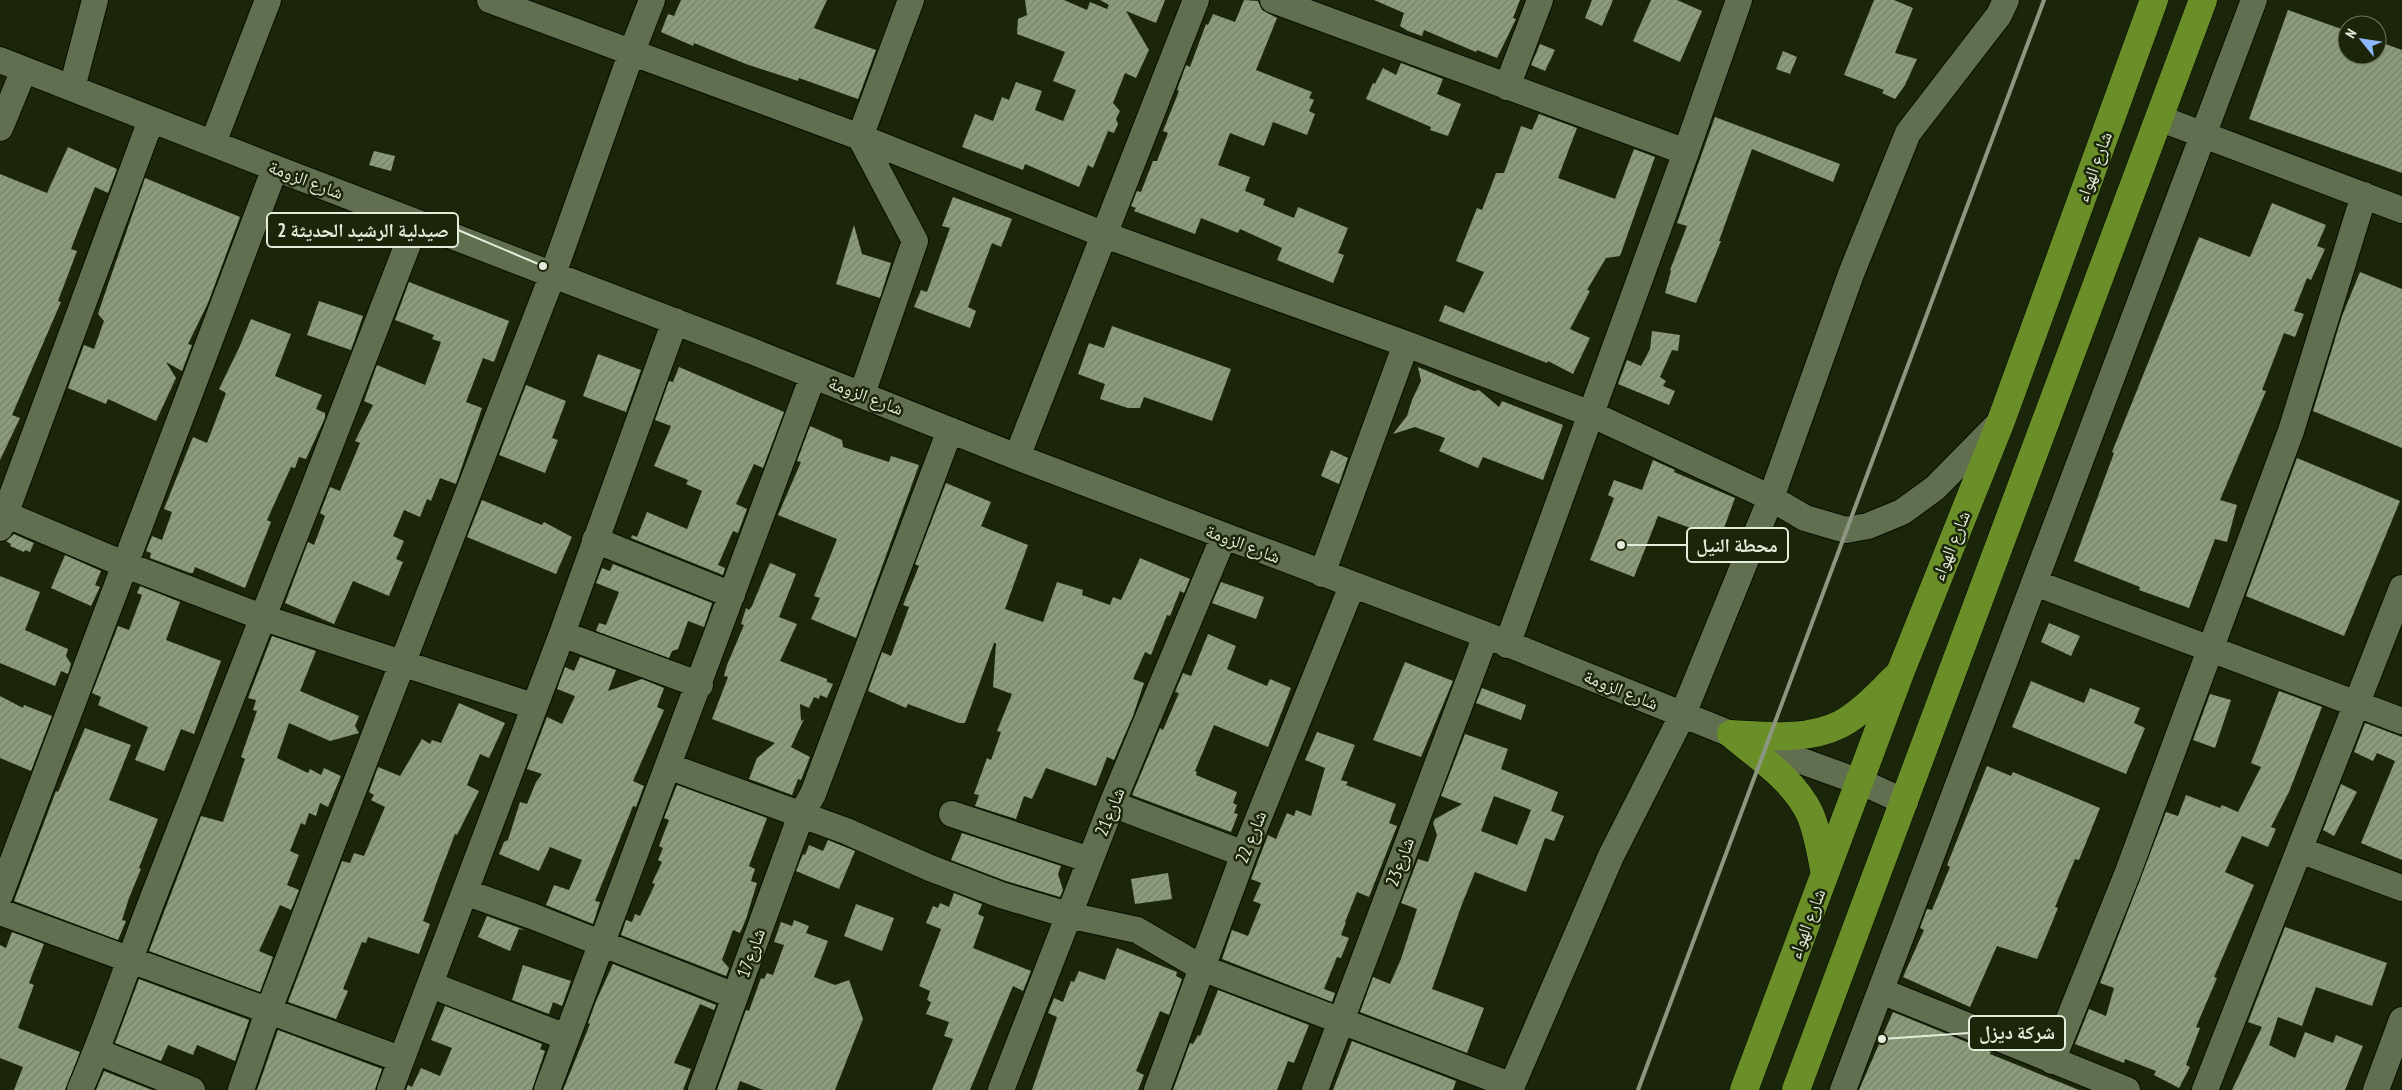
<svg xmlns="http://www.w3.org/2000/svg" width="2402" height="1090" font-family="'PT Sans Narrow','Noto Naskh Arabic',sans-serif">
  <defs>
    <pattern id="building-hatch" width="6" height="6" patternUnits="userSpaceOnUse" patternTransform="scale(1.25)"><rect width="6" height="6" fill="#8d9b7c"/><path d="M-1 1l2-2M0 6l6-6M5 7l2-2" fill="none" stroke="#77826b"/></pattern>
  </defs>
  <rect width="100%" height="100%" fill="#1b250a"/>
  <path fill="url(#building-hatch)" fill-rule="evenodd" d="M681,0h146l-13,28 62,22 -18,49 -59,-21 -1,3 -52,-17 -52,-21 -1,3 -32,-14 7,-18 6,2z
    M1025,0h39l23,10 3,-8 17,7 2,-4 -9,-5h65l-9,23 -30,-12 23,39 -13,28 -11,-5 -12,30 7,8 -4,8 2,5 -4,9 -6,-2 -15,37 -5,-3 -9,22 -54,-23 -2,6 -61,-23 13,-33 18,7 9,-24 7,3 7,-18 26,9 -7,19 28,11 13,-31 -23,-9 12,-29 -48,-18 1,-15 9,-4z
    M1244,0l14,1 4,9 15,8 -21,52 56,22 -3,6 5,2 -5,11 6,3 -8,21 -34,-13 -9,24 -34,-13 -12,32 32,12 -5,14 20,8 -2,6 31,13 4,-11 50,21 -10,25 6,2 -11,28 -56,-23 5,-12 -42,-19 -2,4 -37,-15 -6,16 -61,-23 2,-3 -5,-2 6,-15 4,1 12,-31h4l11,-28 -5,-2 16,-40 -2,-1 9,-25 4,2 16,-43 2,1 5,-11 22,8z
    M1374,0h146l-7,18 3,1 -19,39 -20,-8 -1,2 -52,-22 -2,6 -14,-5 -8,-5 4,-13z
    M1592,0h21l-11,26 -17,-8z
    M1651,0h26l25,11 -22,51 -47,-21z
    M1874,0h20l19,8 -18,45 22,6 -12,26 -10,14 -13,-6 2,-3 -40,-15z
    M2288,10l59,21v24h30v-14l25,9v123l-153,-54z
    M1540,44l15,6 -10,21 -14,-6z
    M1783,51l14,6 -7,17 -14,-5z
    M1401,63l42,16 -6,15 24,10 -13,32 -18,-6 1,-3 -65,-28 7,-16 2,1 8,-16 13,7z
    M1539,114l38,14 -19,50 57,21 19,-50 21,8 -35,99 -14,2 -19,32 3,1 -20,38 20,9 -17,36 -25,-13 -1,2 -108,-42 6,-16 19,8 20,-41 -28,-11 21,-53 5,2 14,-37h8l17,-47 11,4z
    M1715,117l125,47 -7,18 -81,-33 -33,92h2l-25,62 -31,-10 6,-22 -1,-1 17,-44 -10,-3z
    M68,147l49,22 -9,24 -13,-6 -24,62 6,2 -19,50 3,1 -49,113 8,3 -20,42v-286l47,19z
    M374,151l21,5 -4,15 -22,-6z
    M145,178l95,39 -32,86 -20,41 4,1 -10,26 -16,-9 10,16 -20,43 -48,-22 -2,5 -38,-16 16,-43 10,4 10,-28 -6,-7 4,-12z
    M953,197l59,22 -11,28 -9,-4 -24,64 8,4 -6,17 -56,-21 7,-17 6,2 23,-64 -8,-2z
    M2272,203l54,22 -9,21 8,3 -14,31 -4,-2 -13,33 10,3 -9,23 -11,-4 -22,57 4,1 -46,109 17,5 -10,37 -12,-3 -26,69 -50,-18 1,-3 -66,-26 40,-108 -2,-1 87,-215 51,20z
    M854,225l8,29 29,9 -11,35 -44,-14z
    M2360,272l42,17v159l-89,-37 29,-95z
    M409,282l100,39 -15,41 -11,-4 -17,44 16,6 -26,76 -16,-6 -9,23 -4,-2 -7,18 -16,-7 -11,26 11,5 -8,18 7,3 -14,34 -36,-15 -19,43 -49,-21 23,-61 6,3 11,-29 -5,-3 10,-26 10,4 20,-48 -5,-2 18,-36 -9,-4 13,-36 48,20 16,-43 -9,-3 2,-4 -39,-15z
    M319,301l44,15 -12,34 -44,-15z
    M251,319l40,15 -16,42 47,19 -6,14 9,4v5l-19,41 -7,-2 -4,11 -4,-1 -24,53 4,2 -26,66 -50,-21 -2,6h-3l-40,-15 1,-5 -5,-2 6,-15 10,4 10,-28 -8,-3 29,-72 14,6 19,-50 -7,-4 20,-41z
    M1112,326l119,43 -19,52 -68,-24 -4,11h-12l-28,-9 5,-15 -27,-10 11,-31 15,5z
    M1652,331l28,4 -2,16 -6,-1 -12,27 6,4 -3,5 12,5 -6,14 -51,-21 9,-24 14,6 9,-17z
    M598,354l43,16 -15,42 -43,-16z
    M679,367l105,45 -21,56 -9,-4 -18,40 11,5 -9,24 -5,-2 -15,34 7,3 -2,7 -92,-37 1,-3 5,2 10,-25 40,17 15,-38 -16,-7 2,-4 -34,-14 17,-40 -16,-6 14,-39 4,1z
    M1418,367l56,24 5,-1 20,17 3,-6 61,24 -20,55 -60,-23 -5,11 -39,-17 6,-13 -30,-11 -22,7 14,-18 5,-16 9,-19z
    M526,385l40,16 -14,37 6,2 -13,33 -46,-18z
    M810,426l32,14 1,7 46,15 2,-6 28,9 -63,173 -45,-19 9,-21 -6,-2 23,-57 -59,-24 23,-53 -4,-1z
    M1331,450l17,8 -9,26 -18,-8z
    M2297,458l103,43 -56,135 -98,-40z
    M1653,460l22,10 -1,2 61,26 -15,41 -62,-23 -24,61 -44,-17 24,-62 -6,-3 6,-15 28,10z
    M946,483l45,19 -10,24 47,19 -23,64 38,13 14,-40 26,8 -1,5 28,10 3,-8 8,3 19,-42 50,21 -6,14 -4,-2 -10,25 -3,-1 -16,40 -6,-3 -12,27 11,4 -11,33 -19,44 -7,-3 -11,29 -50,-18 -14,31 -8,-3 -8,23 -41,-13 4,-11 -5,-1 13,-36 4,2 10,-28 -4,-1 15,-37 -19,-7 3,-44h-2l-29,80h-6l-51,-19 -2,4 -38,-17 14,-39 9,4 18,-49 -6,-2 16,-39 -4,-2z
    M482,500l60,25 2,-3 28,15 -16,37 -89,-37z
    M14,534l20,9 -4,9 -5,-2 -1,2 -14,-6 1,-2 -5,-3z
    M65,555l36,16 -6,14 5,2 -9,19 -40,-18z
    M770,563l26,11 -17,43 18,7 -17,37 47,18v3l6,2 -6,14 -7,-3 -1,4 -5,-2 -5,11 -9,-4 1,17 3,-2 -13,28 19,10 -9,23 -3,-1 -6,16 -43,-16 8,-21 18,-15 -63,-24 16,-42 -4,-1 3,-11 17,-40 -3,-1 5,-16 3,2 3,-4z
    M613,564l99,39 -8,24 -16,-6 -10,28 -6,2 -3,7 -73,-27 3,-8 7,2 13,-33 -23,-9 6,-15 8,3z
    M0,576l40,16 -15,38 43,19 -2,7 5,8 -3,10 -7,-3 -6,15 -55,-23z
    M1221,582l43,15 -8,22 -44,-16z
    M140,586l40,16 -14,38 55,21 -27,73 -13,-5 -17,42 -29,-11 13,-33 -50,-22 3,-8 -9,-4 26,-67 11,4 13,-35 -5,-2z
    M2049,623l31,13 -9,20 -30,-14z
    M1208,634l28,12 -9,23 40,17 3,-7 21,9 -23,59 -54,-22 -19,46 2,1 -1,3 41,17 -4,11 4,2 -3,8 4,1 -7,18 -99,-37 28,-67 3,2 16,-37 -4,-1 8,-19 8,3z
    M272,636l44,15 -16,40 59,25 -4,10 4,7 -29,8 -41,-18 -12,35 31,15 2,-4 11,6 3,-7 17,8 -13,31 -8,-4 -4,13 -7,-3 -4,12 -4,-2 -11,28 9,4 -12,30 12,5 -8,20 -11,-5 -21,46 14,6 -13,35 -111,-41 52,-135 22,6 22,-63 -4,-2 16,-46 -4,-1 3,-10 -8,-2z
    M580,657l36,13 -8,21 34,-12 22,9 -7,19 7,3 -31,71 11,5 -8,21 -3,-1 -38,95 5,1 -7,22 -47,-19 8,-20 15,5 13,-30 -32,-13 -11,24 -40,-17 5,-12 4,-2 12,-38 7,2 9,-22 6,-8 -15,-5 20,-52 15,7 13,-28 -18,-7 8,-22 9,4z
    M1405,662l48,19 -32,76 -48,-17z
    M2031,681l53,22 6,-15 50,20 -6,15 11,5 -19,46 -114,-47z
    M1482,688l44,17 -5,15 -45,-17z
    M2279,691l43,16 -33,85 -18,35 5,2 -8,18 -26,-11 -17,36 29,13 -40,92 3,1 -21,49 4,1 -14,37 4,2 -11,21 -25,-13 2,-4 -31,-12 -1,4 -49,-19 14,-35 17,7 8,-28 -14,-5 66,-171 12,4 8,-21 34,13 2,-3 16,7 23,-45 -10,-4z
    M2210,694l21,6 -16,48 -22,-8z
    M0,696l23,12 1,-3 28,11 -21,55 -31,-13z
    M459,703l46,20 -16,35 -9,-4 -13,31 12,6 -22,44 -2,-1 -15,39 -17,48 7,3 -11,30 -51,-17 -2,6 -4,-1 -19,47 5,2 -12,28 -48,-17 54,-141 8,2 4,-10 10,3 21,-49 -14,-7 3,-5 -5,-3 9,-25 22,9 22,-37 8,5 2,-4 9,3z
    M2365,723l37,14v123l-41,-17 34,-82 -18,-8 -4,8 -19,-9z
    M85,728l46,17 -22,55 49,19 -19,49 2,1 -12,29 -7,22 4,1 -8,19 -104,-39 42,-110 2,1z
    M1317,732l38,13 -14,35 7,2 -2,3 50,19 -7,19 8,3 -28,71 -12,-5 -12,30h1l-5,13 8,3 -8,20 -4,-1 -13,32 11,4 -3,9 -110,-43 10,-29 16,6 13,-32 -8,-3 8,-18 -10,-4 17,-44 8,4 11,-26 7,3 2,-6 15,6 14,-48 -20,-8z
    M1465,734l43,15 -7,20 57,23 -7,19 13,5 -10,25 -9,-3 -19,54 -51,-20 -13,32 -30,85 52,19 -17,45 -107,-41 13,-35 17,7 11,-25 16,-50 -16,-6 17,-44 10,3 9,-27 -4,-12 2,-4 27,-15 -21,-8zM1494,796l37,14 -14,35 -36,-14z
    M1987,766l24,10 2,-4 87,36 -21,52 -4,-1 -20,48 3,1 -21,51 -40,-13 -27,61 -67,-30 21,-47 -4,-2 7,-19 5,1 18,-43 -3,-2z
    M2341,784l16,8 -23,44 -11,-6z
    M677,785l90,33 -18,48 6,3 -4,12 6,2 -11,36 -6,14 -7,-3 -11,30 7,8 -3,8 -105,-41 5,-15 6,2 3,-8 5,2 15,-32 -3,-1 10,-21 -4,-2 5,-12 -4,-2 10,-26 -5,-2z
    M962,833l99,33 -3,8 5,16 -3,7 -54,-16 -55,-21z
    M828,840l27,11 -16,38 -43,-18 7,-17 2,1 4,-10 14,6z
    M1168,873l4,26 -37,5 -4,-25z
    M954,893l28,11 -4,10 6,3 -11,31 58,23 -8,20 -10,-5 -43,104h-38l21,-51 -9,-3 5,-14 -23,-8 5,-12 -4,-2 3,-9 -11,-5 22,-57 -15,-6 7,-17 5,2 2,-5 9,4z
    M856,904l38,14 -12,33 -38,-15z
    M487,916l38,14 -6,-1 -9,22 -32,-14z
    M794,920l15,6 -3,7 22,8 -14,36 21,8 14,-5 14,39 -28,71h-72l-23,-9 -3,9h-20l29,-80 3,1 12,-33 3,1 3,-6 6,2 11,-30 -10,-3 7,-20 11,4z
    M2285,927l102,36 -15,43 -56,-19 -14,39 -24,-9 -9,28 26,13 10,-26 28,11 3,-8 27,11 -18,44h-113l30,-63 -14,-5z
    M12,932l32,12 -15,39 5,2 -16,43 62,24 -15,38h-51l9,-23 -23,-9v-113l6,3z
    M1117,948l60,24 -1,4 6,3 -13,36 -9,-4 -24,60 8,4 -6,15h-106l25,-73 -9,-4 6,-15 9,4 8,-21 3,1 5,-11 26,9z
    M613,964l103,41 -2,5 -14,-6 -26,59 17,6 -8,21h-120l27,-66 -2,-1 8,-22z
    M523,965l48,16 -9,25 -9,-4 -4,12 -37,-14z
    M139,979l110,41 -14,41 -38,-16 -4,10 -25,-10 -7,16 -46,-18z
    M1218,990l91,35 -15,38 -6,-2 -11,29h-104l17,-47 3,1 5,-9 2,1z
    M445,1006l97,38 -2,5 5,2 -13,39h-126l2,-5 4,2 9,-19 19,8 12,-28 -21,-8z
    M1893,1012l98,40 -1,2 89,36h-220z
    M278,1030l104,39 -7,21h-118z
    M1352,1041l104,40 -3,9h-120z
    M104,1071l48,19h-56z"/>
  <g fill="none" stroke-linecap="round" stroke-linejoin="round">
    <g stroke="#060e00" stroke-width="28">
      <path id="minor" d="M490,0l370,137 245,98 301,109 185,70 180,84 34,20 41,12 22,-4 34,-14 33,-24 66,-67
        M1273,0l413,152
        M0,60l275,108 474,182 268,107 469,178 277,112 105,38 37,17
        M1507,87l33,-87
        M72,88l23,-88
        M2159,118l243,92
        M0,128l24,-58
        M213,143l55,-143
        M862,394l53,-153 -55,-104 51,-137
        M1017,457l179,-457
        M0,512l126,53 138,53 269,88
        M0,528l151,-408
        M595,540l137,55
        M1322,574l84,-230
        M2035,583l367,138
        M562,634l138,51
        M1507,645l179,-493 53,-152
        M668,766l178,65 84,37 71,27 67,20 69,15 65,38 310,118
        M1112,804l132,50
        M952,814l138,46
        M2300,850l102,38
        M465,892l67,24 203,80
        M0,895l275,-727
        M0,912l400,147
        M431,985l135,52
        M1881,991l246,99
        M96,1051l96,39
        M2052,1061l76,-189 163,-441 73,-236
        M80,1090c29,-67 51,-137 78,-205 87,-220 173,-441 258,-662
        M241,1090l27,-78 71,-185 214,-553 78,-220 21,-54
        M390,1090l172,-456 113,-313
        M547,1090l266,-714
        M701,1090l100,-275 12,-21 137,-364
        M1001,1090l111,-286 112,-268
        M1157,1090l87,-236 108,-268
        M1315,1090l171,-455
        M1510,1090l101,-234 72,-142 88,-216 80,-224 57,-141 91,-118 7,-15
        M1843,1090l411,-1090
        M2205,1090l197,-502
        M2376,1090l26,-70"/>
    </g>
    <g stroke="#060e00" stroke-width="29">
      <path id="highway" d="M1731,734c36,2 77,7 110,-10 22,-12 39,-32 56,-48
        M1731,734c28,23 63,46 79,80 8,19 11,40 15,60
        M1744,1090l156,-417 101,-252 153,-421
        M1796,1090l407,-1090"/>
    </g>
    <use href="#minor" stroke="#616e50" stroke-width="26"/>
    <use href="#highway" stroke="#6a8f29" stroke-width="28"/>
    <path stroke="#8d9680" stroke-width="4" d="M1638,1090l406,-1090"/>
  </g>
  <g text-anchor="middle" stroke-width="5" stroke-linejoin="round" paint-order="stroke">
    <g font-size="18" fill="#e4ecdb" stroke="#1b250a">
      <text transform="translate(2094 167) rotate(-70)" y="6">شارع الهواء</text>
      <text transform="translate(306 180) rotate(21)" y="6">شارع الزومة</text>
      <text transform="translate(866 396) rotate(21)" y="6">شارع الزومة</text>
      <text transform="translate(1243 544) rotate(21)" y="6">شارع الزومة</text>
      <text transform="translate(1951 546) rotate(-68)" y="6">شارع الهواء</text>
      <text transform="translate(1621 690) rotate(22)" y="6">شارع الزومة</text>
      <text transform="translate(1110 812) rotate(-68)" y="6">شارع21</text>
      <text transform="translate(1251 837) rotate(-68)" y="6">شارع 22</text>
      <text transform="translate(1400 862) rotate(-70)" y="6">شارع23</text>
      <text transform="translate(1807 924) rotate(-69)" y="6">شارع الهواء</text>
      <text transform="translate(751 953) rotate(-70)" y="6">شارع17</text>
    </g>
  </g>
  <path fill="none" stroke="#e4ecdb" stroke-width="2" d="M543 266L458 230M1621 545L1687 545M1882 1039L1969 1033"/>
  <g fill="#e4ecdb" stroke="#1b250a" stroke-width="2">
    <circle cx="543" cy="266" r="5"/>
    <circle cx="1621" cy="545" r="5"/>
    <circle cx="1882" cy="1039" r="5"/>
  </g>
  <g fill="#1b250a" stroke="#e4ecdb" stroke-width="2">
    <rect x="267" y="213" width="191" height="34" rx="5"/>
    <rect x="1687" y="528" width="101" height="34" rx="5"/>
    <rect x="1969" y="1016" width="96" height="34" rx="5"/>
  </g>
  <g font-size="19" text-anchor="middle" font-weight="bold" fill="#e4ecdb">
    <text x="363" y="237">صيدلية الرشيد الحديثة 2</text>
    <text x="1737" y="552">محطة النيل</text>
    <text x="2017" y="1039">شركة ديزل</text>
  </g>
  <g transform="translate(2362 40) rotate(300)"><circle r="24" fill="#1b250a" stroke="#6b755e"/>
  <path d="M0-4L9 19L0 12L-9 19Z" fill="#8db9fc"/>
  <text y="-8" font-size="14" font-weight="bold" text-anchor="middle" fill="#e4ecdb">N</text>
  </g>
</svg>
